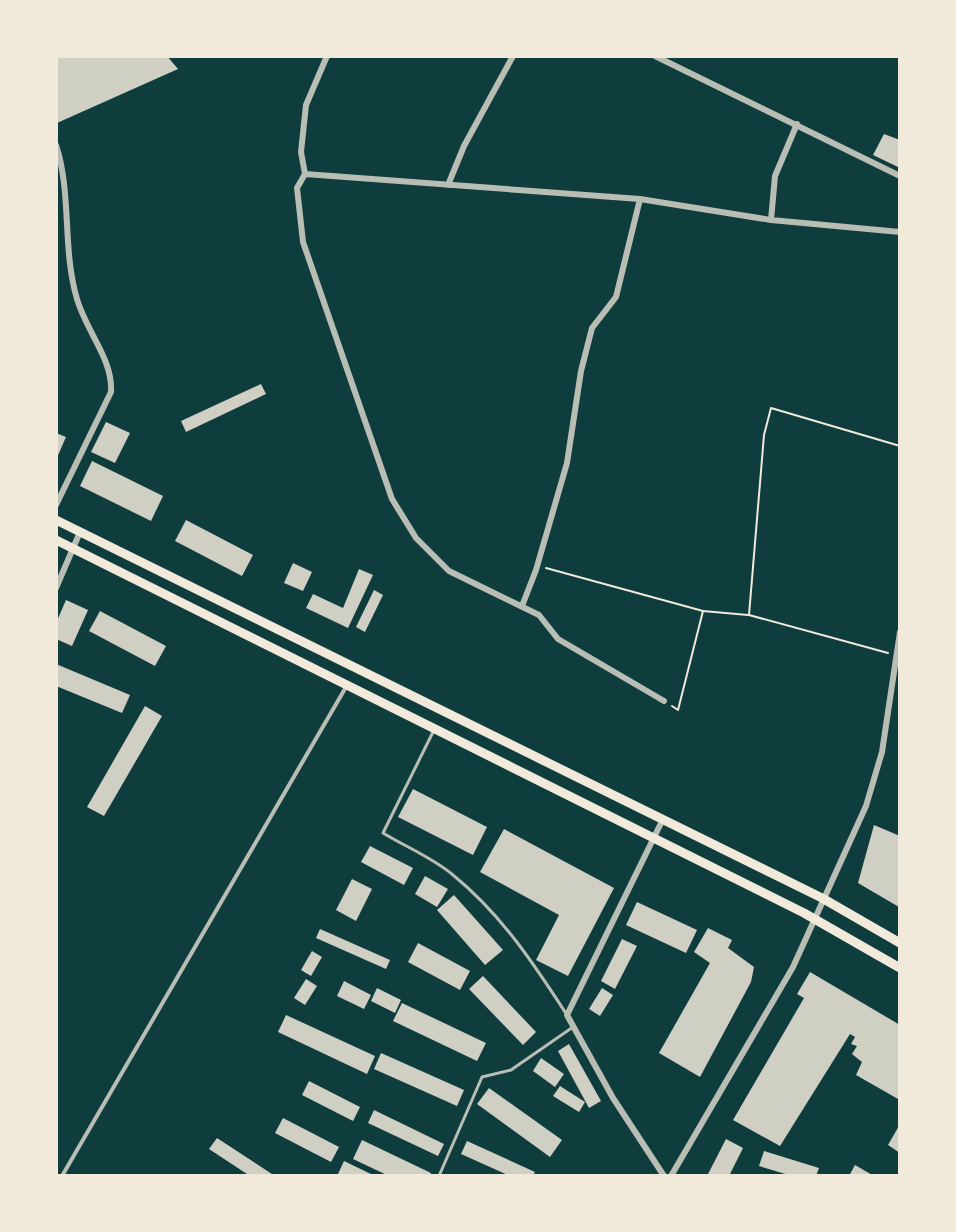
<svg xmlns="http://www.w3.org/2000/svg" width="956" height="1232" font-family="'PT Serif',serif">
  <rect width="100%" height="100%" fill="#0f3d3e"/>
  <path fill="#cfcfc3" d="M56,56h111l11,13 -121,54z
    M884,134l16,6v28l-27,-13z
    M261,384l5,10 -80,38 -5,-11z
    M106,422l24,11 -15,30 -24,-11z
    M56,433l10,4 -10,23z
    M92,461l71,35 -12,25 -71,-35z
    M186,520l67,35 -11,21 -67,-35z
    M293,563l19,9 -9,19 -19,-8z
    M359,569l14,6 -25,53 -42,-20 7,-14 30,14z
    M374,590l9,5 -18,37 -9,-5z
    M66,600l22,10 -16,36 -16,-7v-16z
    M100,611l66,35 -11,20 -66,-35z
    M56,664l74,31 -8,18 -66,-27z
    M145,706l17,10 -58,100 -17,-9z
    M413,789l74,38 -14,28 -75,-38z
    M874,825l26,11 -1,71 -41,-24z
    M504,829l110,59 -46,88 -32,-16 23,-45 -79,-43z
    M370,846l43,22 -9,17 -43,-23z
    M425,876l23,13 -11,18 -22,-13z
    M352,879l20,10 -16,32 -20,-11z
    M454,895l49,55 -18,15 -48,-55z
    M637,902l60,28 -11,23 -60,-28z
    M708,928l24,12 -4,8 26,19 -3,15 -51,95 -41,-24 51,-90 -16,-11z
    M320,929l70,31 -4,9 -70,-31z
    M622,939l15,7 -22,43 -14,-8z
    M418,943l52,28 -10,19 -52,-28z
    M312,951l10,6 -11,19 -10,-6z
    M810,972l90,53v72l-2,2 -42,-24 6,-13 -10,-8 5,-8 -6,-2 4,-7 -5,-3 -70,112 -47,-26 71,-122 -7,-4z
    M483,976l53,56 -13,13 -54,-56z
    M306,979l11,7 -12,19 -11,-7z
    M344,981l27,14 -7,14 -27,-13z
    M377,988l24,12 -6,13 -24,-12z
    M602,988l11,7 -13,21 -11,-7z
    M402,1003l84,40 -9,18 -84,-40z
    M286,1015l89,41 -8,18 -89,-42z
    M569,1044l32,57 -12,7 -31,-57z
    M381,1053l83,37 -7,16 -83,-37z
    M541,1058l23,16 -9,13 -22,-16z
    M309,1081l51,26 -7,14 -51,-26z
    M560,1086l25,16 -6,10 -26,-16z
    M489,1088l73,52 -12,17 -73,-53z
    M374,1110l70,34 -6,12 -70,-33z
    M283,1118l56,29 -8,15 -56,-29z
    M900,1124v29l-12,-8z
    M217,1138l58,38h-25l-41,-27z
    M726,1139l17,9 -14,28h-22z
    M362,1140l69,33 -1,3h-41l-36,-17z
    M467,1141l68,31 -2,4h-23l-49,-22z
    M764,1151l55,17 -3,8h-24l-33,-10z
    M344,1161l31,15 -37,-2z
    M855,1165l19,11h-25z"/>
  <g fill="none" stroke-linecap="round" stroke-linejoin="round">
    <path stroke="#f1e9da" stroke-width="2" d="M546,568l157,43
      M888,653l-139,-38 15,-180 7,-27 129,38
      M672,706l6,4 25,-99 45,4"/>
    <path stroke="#b8beb3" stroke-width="3" d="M433,732l-50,101c23,14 50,25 70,42 48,39 81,89 114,140
      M439,1176l43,-99 29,-7 62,-43"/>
    <path stroke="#b8beb3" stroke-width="4" d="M62,1176l284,-489"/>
    <path stroke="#b8beb3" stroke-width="6" d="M327,56l-21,49 -5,47 4,22 -8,14 6,54 89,257 24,39 33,33 90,44 19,24 106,62
      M655,56l245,120
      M56,145c16,49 6,104 21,154 9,32 36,60 34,93l-55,113
      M305,174l335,25 131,21 129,12
      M448,185l16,-39 49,-90
      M771,220l4,-44 22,-52
      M56,588l24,-56
      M522,606l14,-36 31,-107 14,-92 11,-43 24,-31 24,-98
      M663,819l-96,196 46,83 51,78
      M671,1176l122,-209 73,-161 16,-54 18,-120"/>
    <path stroke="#f1e9da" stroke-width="9" d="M56,520l766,378 78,45
      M56,540l748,373 96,55"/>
  </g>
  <rect width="956" height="1232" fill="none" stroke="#f1e9da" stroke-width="116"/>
</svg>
